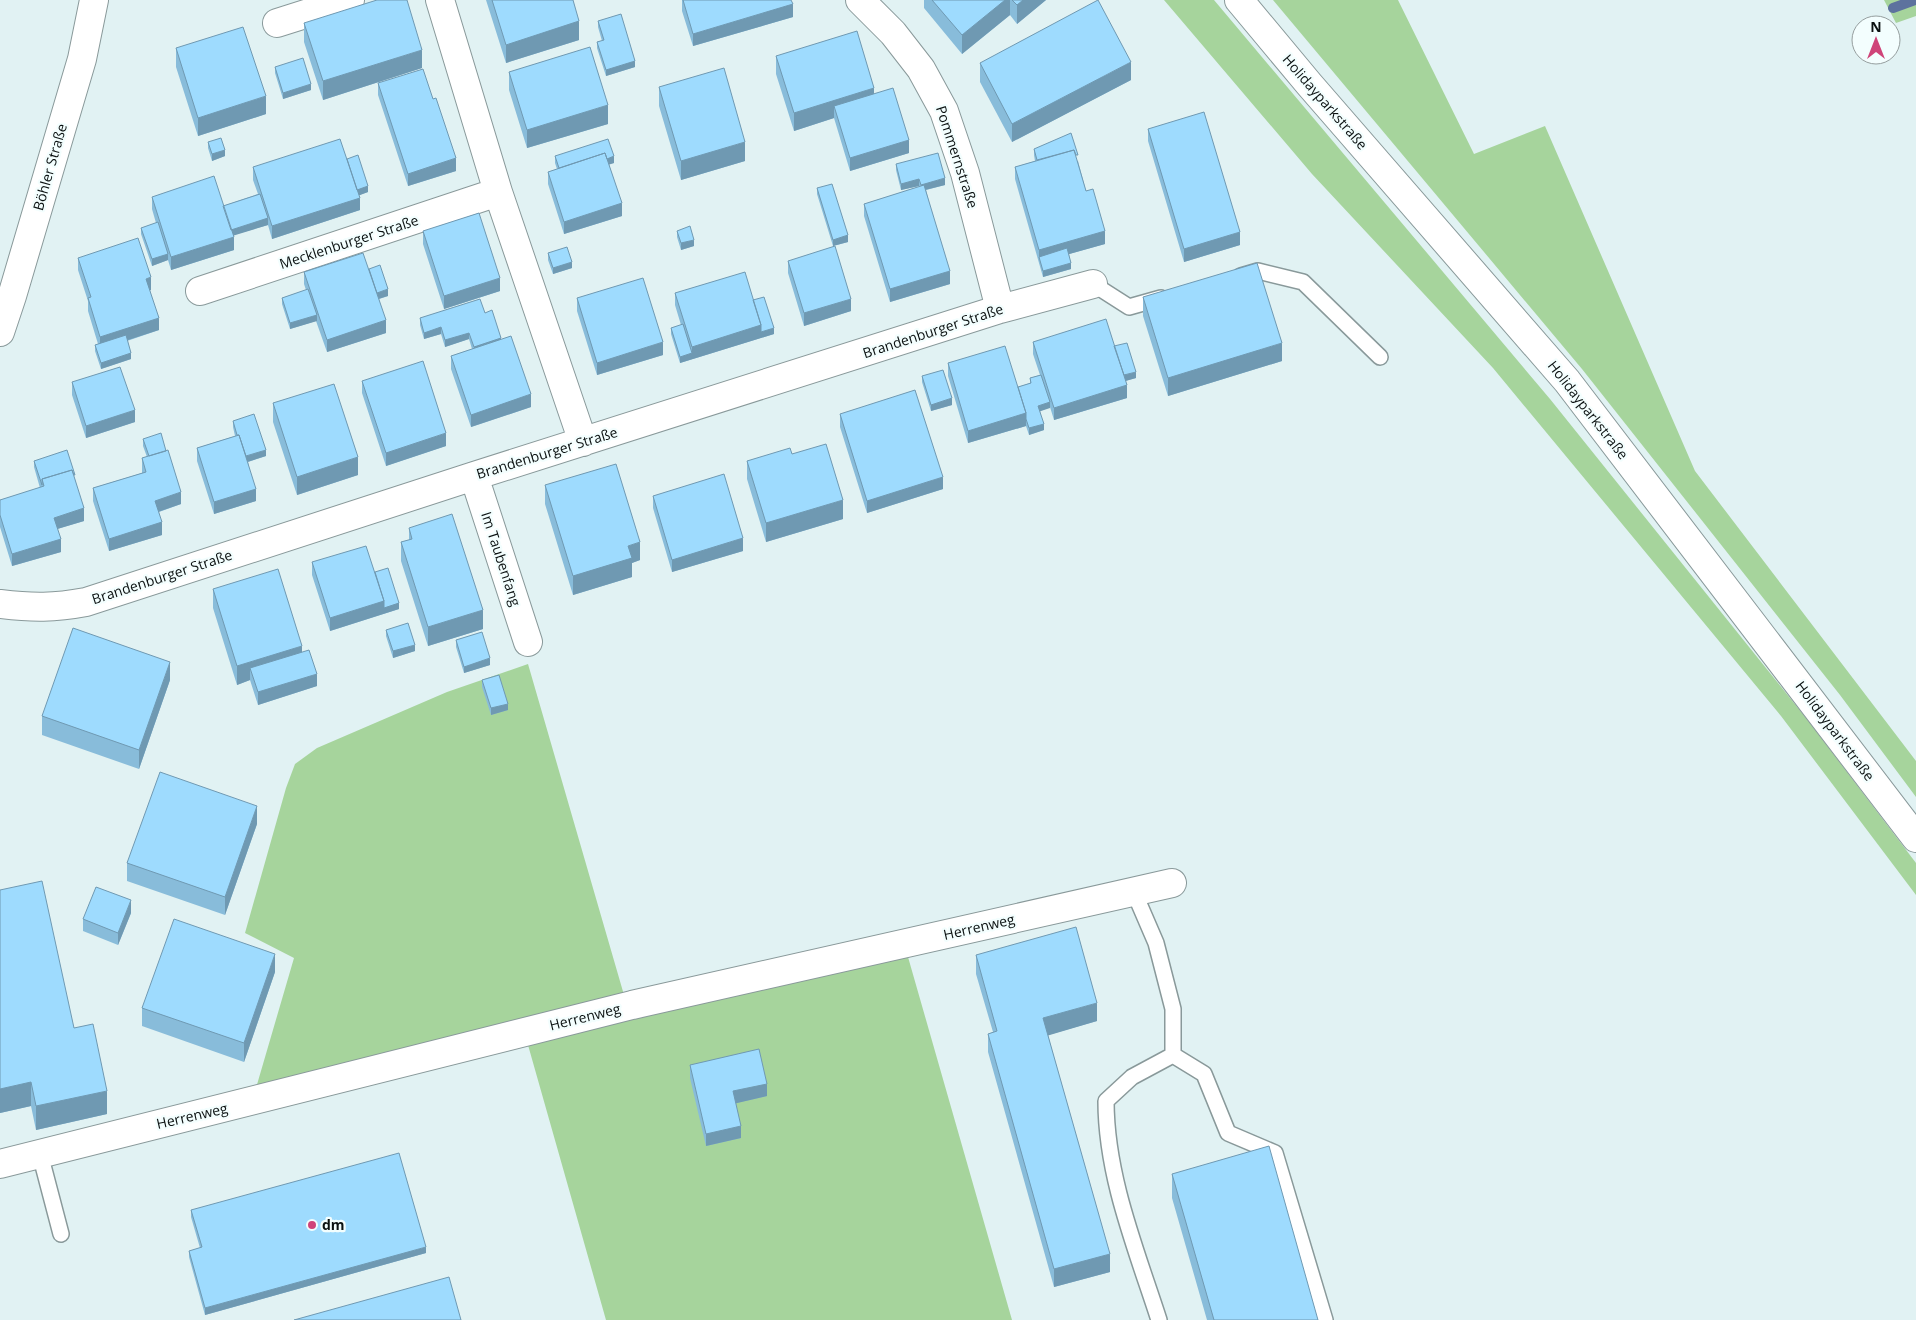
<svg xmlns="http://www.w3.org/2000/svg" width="1916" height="1320" font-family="'Open Sans',sans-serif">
  <rect width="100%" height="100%" fill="#e1f2f3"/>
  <path fill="#a6d49c" d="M1164,0h50l336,399 256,319 110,145v32l-135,-179 -288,-348 -181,-194z
    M1273,0h125l76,154 71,-28 150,345 221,290v36l-76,-102 -258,-326z
    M1884,0h32v16l-20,7z
    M528,664l96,331 -368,93 38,-130 -49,-25 41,-145 9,-24 22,-16 130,-56z
    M906,950l106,370h-406l-78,-275z"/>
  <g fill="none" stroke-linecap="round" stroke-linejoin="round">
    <path stroke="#5d729e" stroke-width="10" d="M1893,8l22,-8"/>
    <g stroke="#89999a" stroke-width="18">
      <path id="lane" d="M1241,276l17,-5 45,11 77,75
        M1093,284l36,23 32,-9
        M1134,892l22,51 17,66v46
        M1173,1055l31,19 24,59 47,20 50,167
        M40,1154l21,80
        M1159,1320c-23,-71 -53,-144 -53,-219l26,-24 41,-22"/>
    </g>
    <g stroke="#89999a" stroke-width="30">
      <path id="street" d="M440,0l58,192 85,250
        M860,0l33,33 28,36 23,42 21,62 35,136
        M277,23l73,-23
        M200,291l298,-99
        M0,332l12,-36 70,-237 12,-59
        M474,476l54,166
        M0,604c33,4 54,4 86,-2l388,-126 526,-167 93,-25
        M0,1164l632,-159 540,-122"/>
    </g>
    <g stroke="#89999a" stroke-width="30">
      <path id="secondary" d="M1239,0l70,84 258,297 349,457"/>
    </g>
    <use href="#lane" stroke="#fff" stroke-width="15"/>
    <use href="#street" stroke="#fff" stroke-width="28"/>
    <use href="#secondary" stroke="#fff" stroke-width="28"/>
  </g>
  <path fill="#88bcda" d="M486,0h87l6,40 -73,23z
    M682,0h109l2,17 -100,29 -11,-35z
    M924,0h122l-29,24 -7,-9 -48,39 -38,-46z
    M598,21l37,46 -29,9 -9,-28v-6l5,-1 -4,-14z
    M304,23l118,45 -99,32 -19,-58z
    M176,48l90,66 -68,22 -22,-69z
    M776,56l98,38 35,59 -59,18 -16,-53 -40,13 -18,-57z
    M980,63l151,17 -119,62 -32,-60z
    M275,67l36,23 -28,9 -8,-26z
    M509,72l99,52 -81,24 -18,-58z
    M378,83l78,88 -48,15 -30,-91z
    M659,87l86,74 -64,19 -22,-74z
    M1148,129l92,116 -56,17 -36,-121z
    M208,142l17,14 -13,5 -4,-13z
    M1034,149l44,12 8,30 19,53 -36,10 2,15 -28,8 -28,-98v-12l20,-6 -1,-6z
    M555,156l59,7 -5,1 13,52 -58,18 -16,-50v-12l9,-3 -2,-6z
    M347,159l21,33 -9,3 1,15 -88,29 -4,-14 -35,10 1,15 -63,20 -3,-10 -16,6 -11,-32v-6l15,-5 -4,-14v-12l71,9 35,-12 -5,-14v-13z
    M896,164l49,21 -19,5 24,94 -60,18 -26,-86v-12l55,-17v-1l-18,4 -5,-20z
    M817,188l31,54 -15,4 -16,-52z
    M423,231l77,60 -56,18 -21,-65z
    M677,231l17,15 -13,4 -4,-13z
    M548,253l24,15 -19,6 -5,-14z
    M78,258l73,32h-1l9,40 -32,11 4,18 -30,10 -6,-18v-6l3,-1 -10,-33v-10l-10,-31z
    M788,261l63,50 -47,15 -16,-53z
    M369,269l19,27 -9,3 7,34 -59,19 -11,-31 -26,8 -8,-25v-6l24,-8 -2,-6v-12z
    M675,293l78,7 21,34 -94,29 -9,-29v-6l10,-3 -6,-20z
    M1143,297l139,64 -114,35 -25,-80z
    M577,298l86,57 -66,20 -20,-64z
    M485,313l16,26 30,68 -60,20 -20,-58v-13l21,-7 -3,-10 -24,8 -4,-13 -17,5 -4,-14v-7z
    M1033,342l81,4 22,32 -11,3 2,17 -73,22 -4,-13 -10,4 4,19 -15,5 -3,-9 -58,17 -20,-67v-13l70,24 12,-4v-5l10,-3 -7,-21z
    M922,376l30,29 -21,6 -9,-29z
    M362,381l84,65 -60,20 -24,-73z
    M72,382l63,40 -49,16 -14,-43z
    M273,403l85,72 -61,20 -24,-73z
    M840,414l103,75 -76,24 -27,-86z
    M233,421l33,35 -18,6 8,39 -42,13 -17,-53v-13l38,-12 -2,-9z
    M143,439l38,65 -22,8 3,23 -53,16 -16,-50v-13l49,-15v-15l5,-1 -4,-11z
    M792,454l51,65 -77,23 -19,-63v-18z
    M34,461l41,18 9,42 -27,8 4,23 -49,14 -12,-39v-27l40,-12 -6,-21z
    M545,485l95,75 -8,3v14l-59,18 -28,-91z
    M653,496l90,55 -71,21 -19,-64z
    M409,528l74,101 -55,17 -27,-85v-19l8,-2z
    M312,562l63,10 24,37 -69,22 -18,-56z
    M213,589l89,63 15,34 -59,19 -8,-25 -13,5 -24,-77z
    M386,630l29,21 -22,7 -7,-22z
    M456,640l34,25 -26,8 -8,-26z
    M170,680l-31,89 -97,-34v-19z
    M482,680l26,30 -17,5 -9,-28z
    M257,824l-32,91 -98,-34v-18z
    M0,890l74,138 33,86 -71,16 -5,-24 -31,7z
    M131,913l-13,32 -35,-14v-12z
    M976,955l121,66 -49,14 62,237 -56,15 -66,-235v-18l5,-2 -17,-58z
    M275,972l-31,90 -102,-36v-18z
    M690,1065l77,31 -31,7 5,35 -35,8 -16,-68z
    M1172,1174l146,146h-111l-35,-122z
    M191,1210l235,43 -221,62 -16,-58v-6l11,-3 -9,-31z"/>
  <path fill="#6f99b2" d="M1005,0h5v15l-48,39v-19z
    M1023,0h23l-29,24v-19z
    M793,4v13l-100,29v-12z
    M579,21v19l-73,23v-18z
    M422,50v18l-99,32v-19z
    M635,61v6l-29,9v-6z
    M1131,62v18l-119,62v-18z
    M311,84v6l-28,9v-6z
    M874,88v18h-40v12l-40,13v-18z
    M266,96v18l-68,22v-18z
    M608,105v19l-81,24v-18z
    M909,140v13l-59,18v-13z
    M745,142v19l-64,19v-19z
    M225,150v6l-13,5v-7z
    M614,156v7l-53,17v-6z
    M456,158v13l-48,15v-12z
    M945,178v7l-24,6v-6z
    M919,179v7l-18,4v-6z
    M368,186v6l-13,5v-7z
    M360,198v12l-88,29v-13z
    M622,203v13l-58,18v-12z
    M268,218v7l-39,12v-7z
    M1105,231v13l-64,18 -2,-5v6v-13z
    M1240,232v13l-56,17v-13z
    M848,235v7l-15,4v-6z
    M234,237v13l-63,20v-13z
    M694,240v6l-13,4v-7z
    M168,254v6l-16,6v-7z
    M572,262v6l-19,6v-6z
    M1071,263v6l-28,8v-6z
    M950,271v13l-60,18v-13z
    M151,277v13l-5,1v-12z
    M500,278v13l-56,18v-13z
    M388,289v7l-13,4v-6z
    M851,299v12l-47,15v-13z
    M317,315v6l-27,8v-6z
    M159,318v12l-59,19v-12z
    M386,320v13l-59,19v-12z
    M761,325v13l-81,25v-6l12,-4v-6z
    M441,327v7l-17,5v-6z
    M774,328v6l-13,4v-6z
    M469,333v6l-24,8v-7z
    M501,338v7l-27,8v-6z
    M663,342v13l-66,20v-12z
    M1282,343v18l-114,35v-18z
    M131,353v6l-30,10v-6z
    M1136,372v6l-14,4v-6z
    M1127,385v13l-73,22v-12z
    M531,394v13l-60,20v-12z
    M952,398v7l-21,6v-6z
    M1050,402v6l-12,4v-6z
    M135,410v12l-49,16v-12z
    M1026,413v13l-58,17v-12z
    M1044,424v6l-15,5v-7z
    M446,433v13l-60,20v-13z
    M266,450v6l-22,7v-6z
    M358,457v18l-61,20v-18z
    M943,477v12l-76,24v-12z
    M256,489v12l-42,13v-12z
    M181,492v12l-26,9v-12z
    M843,500v19l-77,23v-19z
    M84,508v13l-30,9v-12z
    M162,522v13l-53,16v-12z
    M743,538v13l-71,21v-12z
    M61,539v13l-49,14v-12z
    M640,542v18l-8,3v14l-59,18v-19l55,-30z
    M384,601l15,2v6l-69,22v-13z
    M483,610v19l-55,17v-19z
    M415,645v6l-22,7v-7z
    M302,646v18l-52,4v12l-13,5v-19z
    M490,658v7l-26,8v-6z
    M170,662v18l-31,89v-19z
    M317,674v12l-59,19v-13z
    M508,704v6l-17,5v-7z
    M257,806v18l-32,91v-18z
    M131,900v13l-13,32v-12z
    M275,954v18l-31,90v-19z
    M1097,1003v18l-54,16v-19z
    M31,1082v24l-31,7v-24z
    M767,1084v12l-34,8v-13z
    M107,1091v23l-71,16v-24z
    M741,1126v12l-35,8v-12z
    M426,1247v6l-221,62v-7z
    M1110,1254v18l-56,15v-18z"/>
  <path fill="#9edbfe" stroke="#6f99b2" d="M377,0h30l15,50 -99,31 -19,-58z
    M492,0h81l6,21 -73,24z
    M683,0h108l2,4 -100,30z
    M932,0h73l-43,35z
    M1012,0h11l-6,5z
    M1098,0l33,62 -119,62 -32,-61z
    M621,14l14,47 -29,9 -9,-28 7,-2 -6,-19z
    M243,27l23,69 -68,22 -22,-70z
    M857,31l17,57 -80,25 -18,-57z
    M590,47l18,58 -81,25 -18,-58z
    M303,58l8,26 -28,9 -8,-26z
    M724,68l21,74 -64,19 -22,-74z
    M423,69l10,30 3,-1 20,60 -48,16 -30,-91z
    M893,88l16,52 -59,18 -16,-52z
    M1204,112l36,120 -56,17 -36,-120z
    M1071,133l7,22h-2l-2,-5 -37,10 -3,-11z
    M221,138l4,12 -13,4 -4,-12z
    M340,139l20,59 -88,28 -19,-59z
    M608,139l6,17 -7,3 -2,-6 -46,15 -4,-12z
    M1074,150l12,41 7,-2 12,42 -66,19 -24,-83z
    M605,153l17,50 -58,19 -16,-50z
    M938,153l7,25 -24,7 -2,-6 -18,5 -5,-20z
    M358,155l10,31 -11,4 -10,-31z
    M214,176l20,61 -63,20 -19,-60z
    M832,184l16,51 -15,5 -16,-52z
    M924,185l26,86 -60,18 -26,-85z
    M260,194l8,24 -37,12 -8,-24z
    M479,213l21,65 -56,18 -21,-65z
    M158,222l10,32 -16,5 -11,-31z
    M690,226l4,14 -13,3 -4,-12z
    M138,238l13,39 -5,2 13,39 -59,19 -12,-39 3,-1 -13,-39z
    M835,246l16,53 -47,14 -16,-52z
    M567,247l5,15 -19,6 -5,-15z
    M1067,248l4,15 -28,8 -4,-14z
    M363,253l23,67 -59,20 -23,-68z
    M1257,263l25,80 -114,35 -25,-81z
    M380,265l8,24 -11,4 -8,-24z
    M745,272l16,53 -69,22 -17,-54z
    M643,278l20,64 -66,21 -20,-65z
    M308,289l9,26 -27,8 -8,-25z
    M764,297l10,31 -13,4v-7l-8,-25z
    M480,299l5,14 7,-3 9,28 -27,9 -5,-14 -24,7 -4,-13 -17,6 -4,-15z
    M1106,319l21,66 -73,23 -21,-66z
    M683,324l9,29 -12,4 -9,-29z
    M126,335l5,18 -30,10 -6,-18z
    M511,336l20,58 -60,21 -20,-59z
    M1127,343l9,29 -12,3 -10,-29z
    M1005,346l21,67 -58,18 -20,-68z
    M423,361l23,72 -60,20 -24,-72z
    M120,367l15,43 -49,16 -14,-44z
    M943,370l9,28 -21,7 -9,-29z
    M1041,375l9,27 -12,4 6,18 -15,4 -3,-9v-6l-8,-26 13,-4 -1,-5z
    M334,384l24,73 -61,20 -24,-74z
    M915,390l28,87 -76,24 -27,-87z
    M254,414l12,36 -20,6 -7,-21h-2l-4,-14z
    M161,433l5,18 -17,5 -6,-17z
    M239,435l17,54 -42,13 -17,-54z
    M826,444l17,56 -77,23 -19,-62 43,-13 2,6z
    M67,450l8,25h-1l-2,-5 -30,9v6l-8,-24z
    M168,450l13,42 -26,9 7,21 -53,17 -16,-51 53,-16 -4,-14z
    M616,464l24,78 -12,4 4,12 -59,18 -28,-91z
    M72,470l12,38 -30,10 7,21 -49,15 -12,-39v-15l44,-14 -2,-7z
    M724,474l19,64 -71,22 -19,-64z
    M452,514l31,96 -55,17 -27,-85 11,-3 -3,-11z
    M366,546l18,55 -54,17 -18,-56z
    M388,568l11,35 -15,5v-7l-9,-29z
    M278,569l24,77 -65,20 -24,-77z
    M408,623l7,22 -22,6 -7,-21z
    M73,628l97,34 -31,88 -97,-34z
    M482,632l8,26 -26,9 -8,-27z
    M309,650l8,24 -59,18 -8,-24z
    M499,675l9,29 -17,4 -9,-28z
    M160,772l97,34 -32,91 -98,-34z
    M42,881l32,147 19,-4 14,67 -71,15 -5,-24 -31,7v-199z
    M96,887l35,13 -13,33 -35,-14z
    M174,919l101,35 -31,89 -102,-35z
    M1076,927l21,76 -54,15 67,236 -56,15 -66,-235 9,-3 -21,-76z
    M759,1049l8,35 -34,7 8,35 -35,8 -16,-69z
    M1269,1146l49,174h-104l-42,-146z
    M399,1153l27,94 -221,61 -16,-57 13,-4 -11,-37z
    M449,1277l12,43h-167z"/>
  <circle fill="#cf4479" stroke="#f3fefe" stroke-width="2" cx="312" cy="1225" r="5"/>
  <g text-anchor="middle" stroke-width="4.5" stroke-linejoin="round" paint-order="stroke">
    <g font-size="14" fill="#0b1111" stroke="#f3fefe">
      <text transform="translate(1325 102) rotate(49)" y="5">Holidayparkstraße</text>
      <text transform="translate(957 157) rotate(72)" y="5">Pommernstraße</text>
      <text transform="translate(50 167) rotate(-74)" y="5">Böhler Straße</text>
      <text transform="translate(349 242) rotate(-18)" y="5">Mecklenburger Straße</text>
      <text transform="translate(933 331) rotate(-18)" y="5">Brandenburger Straße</text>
      <text transform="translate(1588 410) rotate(52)" y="5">Holidayparkstraße</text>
      <text transform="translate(547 453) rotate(-17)" y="5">Brandenburger Straße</text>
      <text transform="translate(501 559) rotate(72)" y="5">Im Taubenfang</text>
      <text transform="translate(162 577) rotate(-18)" y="5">Brandenburger Straße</text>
      <text transform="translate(1835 731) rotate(53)" y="5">Holidayparkstraße</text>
      <text transform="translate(979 927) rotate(-13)" y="5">Herrenweg</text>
      <text transform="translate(585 1017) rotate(-14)" y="5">Herrenweg</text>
      <text transform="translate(192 1116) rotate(-13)" y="5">Herrenweg</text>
    </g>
    <g font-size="14" font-weight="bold" fill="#0b1111" stroke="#f3fefe" text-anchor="start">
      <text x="322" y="1230">dm</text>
    </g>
  </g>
  <g transform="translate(1876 40)"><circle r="24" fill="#f3fefe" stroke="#969f9f"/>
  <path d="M0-4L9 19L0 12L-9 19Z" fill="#cf4479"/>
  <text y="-8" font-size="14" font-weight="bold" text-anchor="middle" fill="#0b1111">N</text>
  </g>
</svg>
